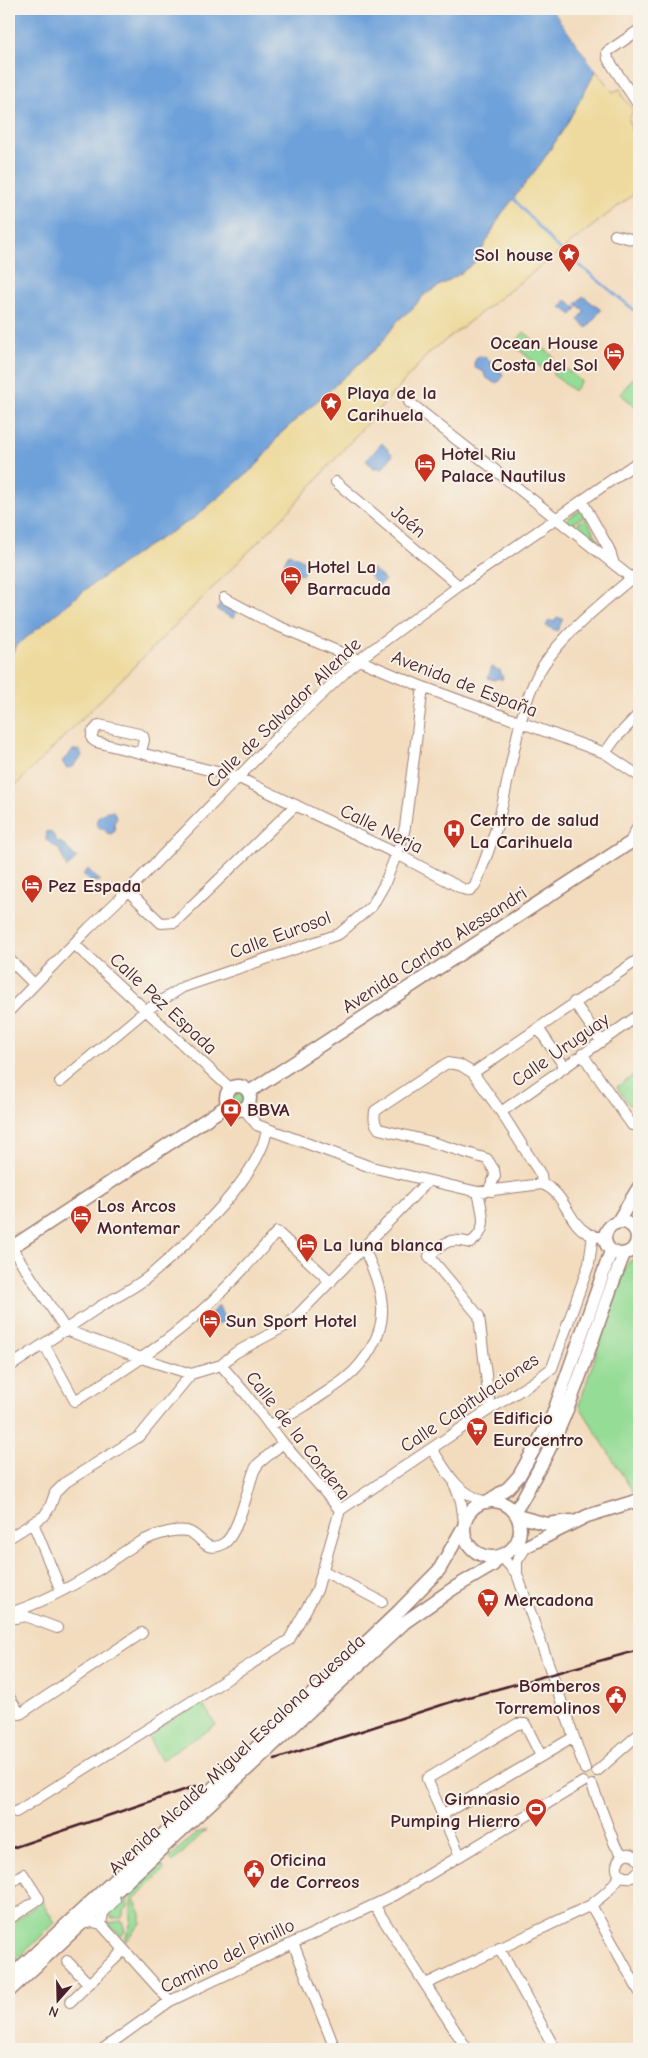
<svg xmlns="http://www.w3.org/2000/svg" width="648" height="2058" font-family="'Comic Neue',sans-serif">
  <rect width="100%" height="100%" fill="#f7f3e8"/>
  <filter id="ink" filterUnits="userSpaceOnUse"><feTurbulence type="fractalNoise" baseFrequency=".02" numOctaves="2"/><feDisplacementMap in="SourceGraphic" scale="10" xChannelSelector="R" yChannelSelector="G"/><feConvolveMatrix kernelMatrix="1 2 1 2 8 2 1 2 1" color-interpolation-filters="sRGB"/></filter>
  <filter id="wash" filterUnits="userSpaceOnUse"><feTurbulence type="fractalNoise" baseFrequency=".0096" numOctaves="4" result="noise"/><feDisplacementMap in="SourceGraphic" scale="20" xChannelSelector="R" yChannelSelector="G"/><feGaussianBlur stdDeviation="1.12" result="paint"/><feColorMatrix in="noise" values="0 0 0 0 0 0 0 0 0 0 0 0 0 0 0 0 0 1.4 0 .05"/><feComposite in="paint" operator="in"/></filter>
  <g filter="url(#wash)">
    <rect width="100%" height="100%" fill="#f3dcbe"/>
    <path fill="#95dc96" stroke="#707e60" d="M524,332l30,25 -10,13 -31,-25z
      M560,364l21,17 -7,10 -22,-17z
      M633,378l6,5v26l-19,-15z
      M580,510l5,5 -14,10 -4,-4v-2z
      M586,518l16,29v1l-29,-21z
      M639,1072v27l-10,6 -12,-18z
      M232 1098a6 6 0 1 1 12 0a6 6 0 1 1-12 0Z
      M639,1256v234l-6,2 -54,-87 46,-137 5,-7z
      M201,1701l15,24 -55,35 -14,-25z
      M206,1830l-33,32 -4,-4 26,-24z
      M161,1865l4,4 -31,30 7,15v9l-15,19 -1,-2 6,-18v-29z
      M127,1897l1,10 -4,4 -2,7h-12l-1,-4z
      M42,1901l13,22 -46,44v-42z
      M122,1921l3,10 -4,6 -13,-14z"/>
    <path fill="#eeda9e" stroke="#9c7c64" d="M596,71l17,21 7,-3 3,3 -2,2 12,17 -4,8 4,18 6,2v51l-210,163 -140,158 -280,281v-134l7,-12 74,-60 56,-39 48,-29 63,-53 23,-31 100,-89 18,-25 14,-11 12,-14 37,-22 15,-12 24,-45 41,-53 24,-36z"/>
    <path fill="#6ea1da" stroke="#5c6082" d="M9,9h543l44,62 -31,56 -24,36 -41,53 -24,45 -15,12 -37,22 -12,14 -14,11 -18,25 -100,89 -23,31 -63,53 -48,29 -56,39 -74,60 -7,12z
      M583,296l18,14 -14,18 -9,-8 7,-9 -9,-7z
      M566,300l11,8 -5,7 -11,-8z
      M482,356l9,5 1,5 9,5 2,5 -3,5 -5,2 -10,-6 -1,-5 -9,-4 -1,-5 3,-6z
      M382,443l11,12 -12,15 -3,-3 -2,3 -10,-9z
      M289,553l20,10 -7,12 -19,-10z
      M372,568l13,12 -6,6 -12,-12z
      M220,604l16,8 -3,6 -16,-8z
      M557,617l6,2 -6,12 -11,-5 3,-6 5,2z
      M492,667l9,4 -1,3 3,2 -1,4 -3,-2 -5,2 -6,-2z
      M73,750h7l2,6 -9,11 -7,1 -4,-7z
      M107,811h6l4,6 -3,6 1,8 -4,3 -4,-1 -3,-4 -6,-2 -2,-4 2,-6z
      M47,831l5,2 6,10 3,-1 16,16 -10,10 -8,-19 -13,-9z
      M88,869l12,12 -9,1 -8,-8z
      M219,1306l6,15 -9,4 -2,-4 -5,4 -5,-6z"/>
    <path fill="#f3dcbe" d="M552,9h3l43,60v4z"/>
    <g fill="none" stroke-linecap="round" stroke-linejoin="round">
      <path stroke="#6ea1da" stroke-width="2.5" d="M513,198l42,47 84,69"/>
    </g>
  </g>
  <g filter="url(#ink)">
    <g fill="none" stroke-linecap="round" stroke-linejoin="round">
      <g stroke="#9e7e74" stroke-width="12">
        <path id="minor" d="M639,30l-32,22 1,7 31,47
          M615,235l24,6
          M409,402l230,182
          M336,482l123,104
          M582,501l27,48 4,12
          M224,598l49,26 150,63 182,66 34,23
          M141,752l3,-12 -1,-4 -4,-2 -40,-9 -7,8v6l4,3 141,35 160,77 66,35 7,2 5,-5c9,-24 19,-47 25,-72 11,-42 18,-102 38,-140 20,-37 69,-75 101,-102
          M605,753l10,-14 24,-25
          M629,844l10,-20
          M128,891l33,32 14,-1 121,-117
          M74,944l157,145
          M9,959l25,25
          M574,1002l27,39
          M9,1011l80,-83 39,-37 157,-162 72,-68 102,-75 180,-125
          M538,1028l26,38
          M582,1054l50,71
          M473,1073l166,-114
          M60,1082l85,-71 38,-24 156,-53 33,-28 12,-21 17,-42 4,-16 18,-140
          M244,1109l13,16 114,42 107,25 64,-8c23,8 25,37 45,49 5,3 12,4 19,5
          M501,1112l138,-97
          M492,1191l-2,-4 5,-11 -1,-6 -7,-11 -59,-18 -49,-12c-5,-6 -5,-10 -4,-18l72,-48 13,2 13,8 28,39 40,63 1,9
          M478,1192c4,20 12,38 -8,51 -21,-6 -25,-1 -41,13l50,60 11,93
          M9,1244l57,86 75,28 50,16 30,-9 25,29 37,49 57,67
          M635,1246l4,2
          M44,1344l31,57c40,-25 80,-50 116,-81 31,-26 59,-58 86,-88l54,50
          M221,1365l14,-12 54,-29 139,-143
          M9,1367c31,-20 61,-41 92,-61 17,-10 37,-20 52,-33 35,-30 108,-98 114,-144
          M269,1425c16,-6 29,-15 44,-24 10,-7 22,-14 32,-22 20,-16 39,-45 37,-72 -1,-21 -10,-40 -18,-59
          M432,1449c17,26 23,42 53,53
          M455,1486l6,15 3,21
          M340,1510l150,-101 42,-26 20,-15 37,-104 4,-29
          M33,1523l28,68
          M9,1538l35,-22 6,-9 5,-14 11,-11 74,-46 51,-62
          M526,1547l-9,14v13l68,195
          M501,1556l16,18
          M322,1570l60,32
          M9,1613c31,-9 62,-26 89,-43 18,-12 37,-28 59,-35 9,-3 20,-6 30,-4 15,4 17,23 36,13 15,-8 25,-57 31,-73l4,-7 25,-21
          M16,1618l9,-2 32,12
          M9,1697l11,17 122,-81
          M597,1771l42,-37
          M592,1785l23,60 8,10
          M16,1812l273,-172 28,-50 23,-80
          M442,1815l132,-78
          M460,1856l-33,-77 90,-55h8l16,32
          M639,1861c-17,-24 -36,20 -7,16l7,-6
          M9,1884l14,-10 16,25 -30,20
          M374,1905l93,144
          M591,1905l48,86
          M80,1924l13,-2 8,2 69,77
          M101,1924l2,-11 12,-13
          M293,1943l42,106
          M499,1948l56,101
          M67,1961l22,23
          M426,1984l165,-79 16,-13 14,-17
          M70,2002l54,-52
          M103,2049l67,-48 225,-106 188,-113"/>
      </g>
      <g stroke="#9e7e74" stroke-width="15">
        <path id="major" d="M226 1098a12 12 0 1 1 24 0a12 12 0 1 1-24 0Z
          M249,1092l390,-255
          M605 1238a16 16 0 1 1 32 0a16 16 0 1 1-32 0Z
          M617,1223l22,-36
          M9,1249l219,-144
          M464 1529a28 28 0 1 1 56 0a28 28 0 1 1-56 0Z
          M487,1502l21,-14 11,-12 33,-59 59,-166
          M514,1512c9,-11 14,-24 21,-36 40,-69 59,-148 89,-222
          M517,1516l30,8 24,-3
          M513,1548l12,-1 62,-31 52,-16
          M9,1978l247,-230 143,-137 40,-41 24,-42
          M9,1991l396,-369 49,-34 39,-23 6,-8"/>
      </g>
      <use href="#minor" stroke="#fff" stroke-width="10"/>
      <use href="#major" stroke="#fff" stroke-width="12"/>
      <path stroke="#4a1f2b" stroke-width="2.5" d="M275,1759l179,-58 185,-51
        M9,1849l187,-63"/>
    </g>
  </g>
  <defs>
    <g id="sight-pin" transform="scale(1.125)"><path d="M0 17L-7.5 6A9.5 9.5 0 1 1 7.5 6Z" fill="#c8321e" stroke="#f7f3e8"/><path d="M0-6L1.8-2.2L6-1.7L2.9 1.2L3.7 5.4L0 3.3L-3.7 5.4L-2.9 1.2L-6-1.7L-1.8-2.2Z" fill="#fff"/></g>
    <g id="hotel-pin" transform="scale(1.125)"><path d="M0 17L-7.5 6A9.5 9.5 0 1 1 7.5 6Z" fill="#c8321e" stroke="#f7f3e8"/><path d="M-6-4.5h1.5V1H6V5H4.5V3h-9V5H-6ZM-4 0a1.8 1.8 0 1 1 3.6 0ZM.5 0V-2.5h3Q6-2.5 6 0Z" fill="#fff"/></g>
    <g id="hospital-pin" transform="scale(1.125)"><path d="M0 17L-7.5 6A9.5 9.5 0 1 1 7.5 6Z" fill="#c8321e" stroke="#f7f3e8"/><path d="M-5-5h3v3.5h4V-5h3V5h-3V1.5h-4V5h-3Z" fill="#fff"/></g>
    <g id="bank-pin" transform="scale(1.125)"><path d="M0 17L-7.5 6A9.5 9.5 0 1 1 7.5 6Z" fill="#c8321e" stroke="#f7f3e8"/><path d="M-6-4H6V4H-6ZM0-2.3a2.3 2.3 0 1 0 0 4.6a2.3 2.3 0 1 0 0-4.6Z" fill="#fff"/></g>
    <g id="supermarket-pin" transform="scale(1.125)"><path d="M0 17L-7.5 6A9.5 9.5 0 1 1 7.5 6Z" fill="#c8321e" stroke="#f7f3e8"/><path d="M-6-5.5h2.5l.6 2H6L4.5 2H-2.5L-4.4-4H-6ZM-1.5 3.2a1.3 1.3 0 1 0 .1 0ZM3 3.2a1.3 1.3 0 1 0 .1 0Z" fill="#fff"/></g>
    <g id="civic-pin" transform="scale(1.125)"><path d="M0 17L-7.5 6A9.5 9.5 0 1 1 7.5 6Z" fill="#c8321e" stroke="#f7f3e8"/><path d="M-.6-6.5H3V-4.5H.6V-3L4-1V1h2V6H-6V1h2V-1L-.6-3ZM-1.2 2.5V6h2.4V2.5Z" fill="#fff"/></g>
    <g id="stadium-pin" transform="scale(1.125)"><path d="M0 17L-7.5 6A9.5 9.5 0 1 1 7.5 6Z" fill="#c8321e" stroke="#f7f3e8"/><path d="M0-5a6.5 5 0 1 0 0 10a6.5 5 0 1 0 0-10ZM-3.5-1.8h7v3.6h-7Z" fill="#fff"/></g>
  </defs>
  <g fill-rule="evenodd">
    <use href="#sight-pin" x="569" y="254"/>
    <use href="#hotel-pin" x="614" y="353"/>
    <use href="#sight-pin" x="331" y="403"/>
    <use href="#hotel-pin" x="425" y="464"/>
    <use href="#hotel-pin" x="291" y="577"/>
    <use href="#hospital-pin" x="454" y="830"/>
    <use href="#hotel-pin" x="32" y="885"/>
    <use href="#bank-pin" x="231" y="1109"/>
    <use href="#hotel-pin" x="81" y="1216"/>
    <use href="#hotel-pin" x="307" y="1244"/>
    <use href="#hotel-pin" x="210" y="1320"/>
    <use href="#supermarket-pin" x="477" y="1428"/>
    <use href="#supermarket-pin" x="488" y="1599"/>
    <use href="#civic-pin" x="616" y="1696"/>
    <use href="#stadium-pin" x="536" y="1809"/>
    <use href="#civic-pin" x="254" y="1870"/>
  </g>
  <g text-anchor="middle" stroke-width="4" stroke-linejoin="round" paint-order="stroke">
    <g font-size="19" font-weight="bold" fill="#4a1f2b" stroke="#f7f3e8" text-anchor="start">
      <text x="553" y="261" text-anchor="end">Sol house</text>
      <text x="598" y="349" text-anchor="end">Ocean House<tspan x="598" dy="22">Costa del Sol</tspan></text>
      <text x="347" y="399">Playa de la<tspan x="347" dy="22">Carihuela</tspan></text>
      <text x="441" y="460">Hotel Riu<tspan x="441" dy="22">Palace Nautilus</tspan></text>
      <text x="307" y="573">Hotel La<tspan x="307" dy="22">Barracuda</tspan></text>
      <text x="470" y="826">Centro de salud<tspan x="470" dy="22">La Carihuela</tspan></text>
      <text x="48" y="892">Pez Espada</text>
      <text x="247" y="1116">BBVA</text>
      <text x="97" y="1212">Los Arcos<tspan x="97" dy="22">Montemar</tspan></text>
      <text x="323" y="1251">La luna blanca</text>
      <text x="226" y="1327">Sun Sport Hotel</text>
      <text x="493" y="1424">Edificio<tspan x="493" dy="22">Eurocentro</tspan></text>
      <text x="504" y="1606">Mercadona</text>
      <text x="600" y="1692" text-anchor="end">Bomberos<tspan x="600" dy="22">Torremolinos</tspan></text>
      <text x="520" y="1805" text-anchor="end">Gimnasio<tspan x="520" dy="22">Pumping Hierro</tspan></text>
      <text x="270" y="1866">Oficina<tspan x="270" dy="22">de Correos</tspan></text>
    </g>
    <g font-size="19" fill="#4a1f2b" stroke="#f7f3e8">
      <text transform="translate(409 521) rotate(40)" y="7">Jaén</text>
      <text transform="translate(465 683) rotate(21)" y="7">Avenida de España</text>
      <text transform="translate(283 712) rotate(-44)" y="7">Calle de Salvador Allende</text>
      <text transform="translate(382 828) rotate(26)" y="7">Calle Nerja</text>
      <text transform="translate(280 934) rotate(-20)" y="7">Calle Eurosol</text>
      <text transform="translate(434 949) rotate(-33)" y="7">Avenida Carlota Alessandri</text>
      <text transform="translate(164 1003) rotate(43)" y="7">Calle Pez Espada</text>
      <text transform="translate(560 1049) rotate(-35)" y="7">Calle Uruguay</text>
      <text transform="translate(469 1402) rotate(-34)" y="7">Calle Capitulaciones</text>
      <text transform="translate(299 1435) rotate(52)" y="7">Calle de la Cordera</text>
      <text transform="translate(236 1754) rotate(-43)" y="7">Avenida Alcalde Miguel Escalona Quesada</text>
      <text transform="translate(227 1955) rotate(-26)" y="7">Camino del Pinillo</text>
    </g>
  </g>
  <rect width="648" height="2058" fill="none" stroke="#f7f3e8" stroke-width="30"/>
  <g transform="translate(58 2000) rotate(200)" stroke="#f7f3e8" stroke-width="4" paint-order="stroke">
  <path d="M0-4L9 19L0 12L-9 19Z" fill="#4a1f2b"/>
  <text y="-8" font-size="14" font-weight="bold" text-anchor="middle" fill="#4a1f2b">N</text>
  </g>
</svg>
